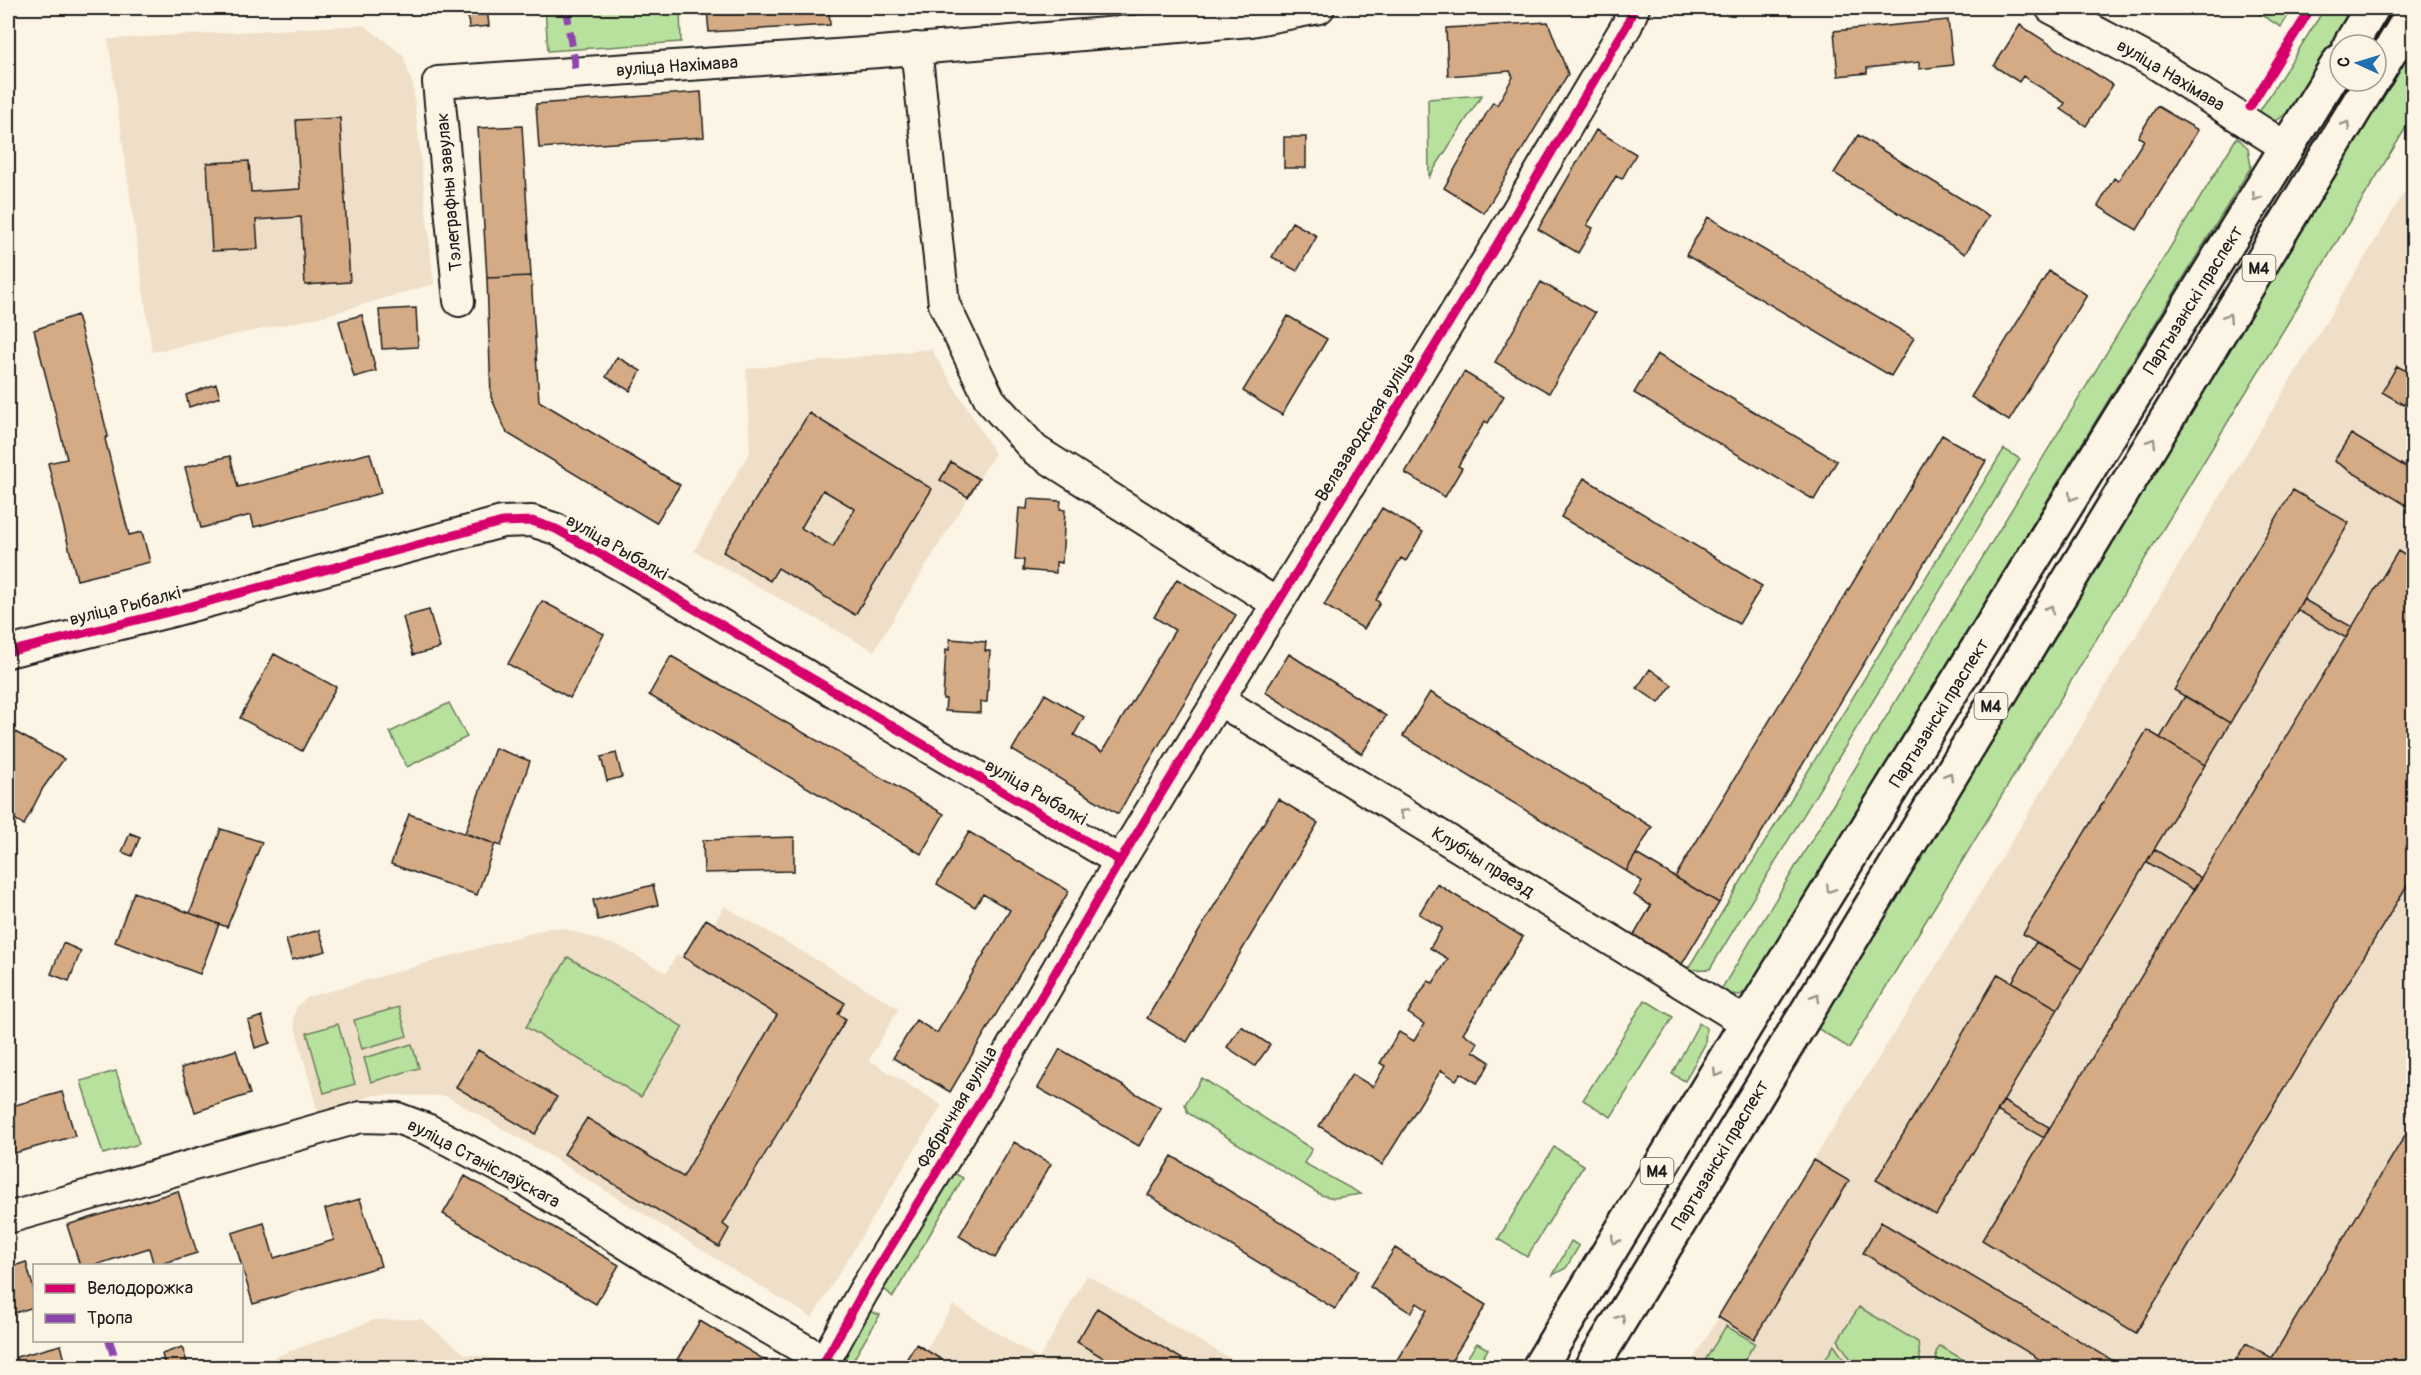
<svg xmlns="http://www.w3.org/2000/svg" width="2421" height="1375" font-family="Pangolin,sans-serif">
  <rect width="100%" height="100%" fill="#fcf5e5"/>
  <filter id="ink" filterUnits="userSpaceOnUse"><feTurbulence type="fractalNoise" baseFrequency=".0167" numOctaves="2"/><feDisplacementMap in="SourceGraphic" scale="12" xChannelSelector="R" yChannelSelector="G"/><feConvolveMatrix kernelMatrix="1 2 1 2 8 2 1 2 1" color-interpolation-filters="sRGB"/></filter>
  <g filter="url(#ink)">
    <path fill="#f0dfc8" d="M364,25l39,30 10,30 21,199 -114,33 -168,35 -44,-313z
      M2413,178v1189l-725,1 125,-208 103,-161z
      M931,349l64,104 -121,198 -180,-100 56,-100 -4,-82z
      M724,906l175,102 -30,52 73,45 -130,213 -272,-168 -94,-54 -72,-1 -56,19 -25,-95 4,-13 11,-9 241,-69h14l58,19 45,26 11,-19 6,3 23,-38 8,5z
      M1087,1275l157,92 -343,1 15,-24 10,6 27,-45 86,54z
      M421,1319l44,35 88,13 -281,1 -3,-9 105,-39z"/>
    <path fill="#b8e19d" stroke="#6a7e5c" stroke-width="1.5" d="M545,8h135l1,34 -133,9z
      M2250,8h43l-12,19z
      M2325,8h33l-64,99 -15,12 -11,4 -12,-6z
      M2413,48v68l-564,932 -32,-20z
      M1482,95l-53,82 -1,-78z
      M2237,137l11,11 3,19 -502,821 -9,7 -21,-2z
      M2004,449l16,10 -310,510 -23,1z
      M449,703l18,34 -60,30 -17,-35z
      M568,957l115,70 -42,70 -115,-70z
      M1645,1000l28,17 -62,100 -28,-17z
      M399,1007l8,29 -45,13 -8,-29z
      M1699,1023l7,5 -1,16 -20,37 -13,-7z
      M338,1024l17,60 -31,9 -17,-60z
      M412,1044l7,24 -48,14 -7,-24z
      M116,1071l23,73 -36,10 -22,-73z
      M1202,1078l110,71 -8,14 57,31 -27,4 -13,-3 -133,-82 -3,-9z
      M1554,1147l30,18 -57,92 -29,-18z
      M949,1170l14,8 -70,119 -11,-10 -13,24 11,4 -31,52 -16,1z
      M1571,1241l8,5 -13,22 -13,7z
      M1859,1307l59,35 3,25h-65l-18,-27z
      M1726,1326l29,17 -15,24h-39z
      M1477,1343l11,6 -11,18h-16z
      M1834,1345l15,22h-28z
      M1940,1346l36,21h-39l-1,-15z"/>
    <path fill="#d5ab86" stroke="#1c1c1c" stroke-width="1.5" fill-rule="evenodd" d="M467,8h20l2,18 -20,2z
      M716,8h113l1,17 -121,7 -2,-22z
      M1948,20l5,45 -34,4v-7l-52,6v5l-29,3 -4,-45z
      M1548,22l20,52 -84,139 -40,-25 49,-86 4,3 16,-28 -3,-6 -62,5 -2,-48z
      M2020,25l93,60 -27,41 -25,-17 4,-6 -42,-27 -4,6 -25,-16z
      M701,92l3,45 -165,11 -3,-44z
      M2157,106l41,24 -61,100 -39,-24 16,-28 4,3 26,-41 -6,-3z
      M340,118l10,164 -45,3 -4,-68 -45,3 2,29 -46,2 -5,-88 42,-2 2,31 49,-3 -4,-69z
      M522,126l9,150 -44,2 -9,-150z
      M1596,130l40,24 -14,25 -6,-3 -29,49 6,3 -15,25 -40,-24z
      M1858,135l131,81 -24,38 -131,-81z
      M1284,137h22v31h-22z
      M1708,217l206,121 -23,38 -205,-121z
      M1292,222l25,14 -20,35 -25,-14z
      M2049,271l38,24 -78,126 -38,-24z
      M531,276l8,125 141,84 -24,38 -149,-90 -16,-36 -4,-119z
      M1541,282l54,31 -46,80 -54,-31z
      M416,308l2,39 -36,2 -3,-39z
      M77,315l31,121 -3,3 24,96 13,-3 8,30 -73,18 -29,-117 19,-4 -33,-129z
      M362,315l14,56 -22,6 -15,-56z
      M1288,316l39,23 -45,76 -39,-24z
      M1657,354l180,107 -23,39 -180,-107z
      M617,357l24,14 -11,20 -24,-14z
      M2397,366l17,9v13l-10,17 -22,-13z
      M1464,372l40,24 -16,27 -3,-2 -27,45 4,2 -17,29 -40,-24z
      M216,384l4,13 -31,10 -3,-12z
      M809,413l123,76 -77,126 -77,-47 -8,13 -47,-29zM823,490l32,19 -22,38 -32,-19z
      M2351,434l63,38v38l-80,-49z
      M1942,435l44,26 -267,442 -44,-26z
      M370,453l11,40 -127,34 -3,-12 -50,13 -16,-61 45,-11 8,31z
      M951,462l28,17 -11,18 -28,-17z
      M1584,478l178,108 -23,38 -178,-107z
      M2293,490l56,33 -119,200 -56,-33z
      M1028,499l33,2 -1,8 5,1 -3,53 -6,-1v11l-33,-3 1,-10h-9l4,-52 8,1z
      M1382,508l41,24 -17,29 -5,-3 -25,42 4,3 -16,26 -40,-24z
      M2398,551l16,10v313l-278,459 -154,-93z
      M1177,579l59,36 -118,199 -106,-64 33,-56 39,23 -10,18 28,17 73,-122 -21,-13z
      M2303,599l49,28 -6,11 -49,-28z
      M542,601l62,33 -34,64 -62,-34z
      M429,610l11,38 -27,7 -10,-38z
      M950,639l36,3 -1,9h5l-3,51h-6v11l-36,-2 1,-12h-3l3,-50 3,1z
      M274,654l62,33 -34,64 -62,-33z
      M1289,654l97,62 -24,38 -97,-62z
      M671,656l273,158 -23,40 -272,-159z
      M1650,669l22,16 -13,18 -22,-15z
      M1430,692l222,135 -26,44 -223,-135z
      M2185,696l45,27 -25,42 -45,-27z
      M8,728l56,31 -21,29 -19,37 -16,-10z
      M2147,730l58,35 -123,204 -59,-35z
      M495,748l35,13 -29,85 -36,-13z
      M616,753l6,24 -15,4 -6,-24z
      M1278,799l40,24 -131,219 -40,-24z
      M409,814l86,30 -18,51 -86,-31z
      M221,829l41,13 -35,85 -37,-14z
      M969,832l100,59 -119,201 -57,-34 23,-38 21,13 73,-123 -27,-16 -8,13 -38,-23z
      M130,833l10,4 -8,19 -10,-4z
      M794,837v34l-90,2 -1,-33z
      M2154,849l47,29 -7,12 -47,-28z
      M1636,854l83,49 -37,61 -48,-29 17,-29 -17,-11 8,-14 -16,-10z
      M1437,884l86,53 -60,96 15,10 -5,8 17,11 -6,11 -7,10 -16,-10 -5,7 -15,-10 -59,95 -63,-39 33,-52 21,13 12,-21 -5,-3 19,-31 15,9 10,-17 -16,-11 20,-32 5,2 15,-24 -18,-11 12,-20 -23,-14z
      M653,885l5,20 -60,15 -5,-20z
      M134,892l85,32 -19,50 -85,-32z
      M706,919l139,84 -7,11 8,5 -123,205 6,5 -10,18 -155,-93 23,-36 96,59 94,-162 -94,-58z
      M319,930l7,21 -34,9 -6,-20z
      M2036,942l46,27 -24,40 -46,-27z
      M63,943l18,8 -12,30 -18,-7z
      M1998,974l60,35 -122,206 -60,-35z
      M262,1016l8,27 -15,5 -7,-27z
      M1241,1026l29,19 -15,21 -28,-19z
      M1060,1049l101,59 -22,38 -101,-58z
      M236,1050l14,44 -55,18 -14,-44z
      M478,1050l79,47 -22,37 -79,-47z
      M62,1092l13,44 -67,19v-48z
      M2003,1101l46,26 -5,11 -47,-27z
      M2414,1120v248h-183l15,-25 26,15z
      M1014,1142l37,22 -56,94 -36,-22z
      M1172,1156l187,114 -24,39 -187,-114z
      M1813,1160l36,21 -95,158 -36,-22z
      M465,1176l154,89 -23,39 -153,-90z
      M178,1191l19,62 -43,13 -5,-18 -57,18h-12l-13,-41z
      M360,1199l21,67 -128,38 -21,-71 32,-10 10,35 60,-18 -9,-31z
      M1881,1222l236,141 -2,5h-61l-191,-115z
      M1395,1248l91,57 -39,63h-55l35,-58 -10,-7 -6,10 -41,-26z
      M26,1262l8,28v17l-26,8v-47z
      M1097,1308l100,60h-77l-43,-26z
      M700,1321l78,47h-106z
      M916,1344l10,6 29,18h-54z
      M61,1345l6,23h-49l-2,-11z
      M182,1347l7,21h-26l2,-1 -3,-13z"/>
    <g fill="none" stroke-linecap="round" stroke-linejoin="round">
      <g stroke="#1c1c1c" stroke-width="34">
        <path id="minor" d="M2051,8l102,54 134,86
          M916,48l28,256 46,96 45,50 241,153
          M459,301l-21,-219 441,-30 372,-31 68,-13
          M8,652l165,-41 329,-89 30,-1 24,8 71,40 493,292
          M1219,700l528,323
          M8,1218l353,-101 36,1 32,12 94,49 126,79 175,103
          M821,1368l42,-76 124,-202 133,-229 376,-615 131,-221 7,-17"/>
      </g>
      <g stroke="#1c1c1c" stroke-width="38">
        <path id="major" d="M2350,45l22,-37
          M2376,75l38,-64
          M1539,1368l208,-345 593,-962
          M1591,1368l781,-1287"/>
      </g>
      <use href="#minor" stroke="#fcf5e5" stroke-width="30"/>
      <use href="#major" stroke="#fcf5e5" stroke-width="33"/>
      <path stroke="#8e44ad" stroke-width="8" stroke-dasharray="15 8" stroke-linecap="butt" d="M566,8l10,65
        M2412,132h2
        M109,1340l9,28"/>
      <g stroke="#fcf5e5" stroke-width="13">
        <path id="cycleway" d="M2250,107l61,-99
          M8,652l165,-41 329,-89 30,-1 24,8 71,40 493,292
          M821,1368l42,-76 124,-202 133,-229 376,-615 131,-221 7,-17"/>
      </g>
      <use href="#cycleway" stroke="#d6006c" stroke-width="9"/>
    </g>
    <defs><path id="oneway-chevron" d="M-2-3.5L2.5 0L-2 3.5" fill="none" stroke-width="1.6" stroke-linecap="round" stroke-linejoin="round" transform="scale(1.5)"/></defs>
    <g stroke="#97938b">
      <use href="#oneway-chevron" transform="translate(2346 125) rotate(-59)"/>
      <use href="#oneway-chevron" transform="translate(2256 197) rotate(122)"/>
      <use href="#oneway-chevron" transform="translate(2228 317) rotate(-58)"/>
      <use href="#oneway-chevron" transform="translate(2152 442) rotate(-59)"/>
      <use href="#oneway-chevron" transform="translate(2072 497) rotate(122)"/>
      <use href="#oneway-chevron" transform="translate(2050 609) rotate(-59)"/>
      <use href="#oneway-chevron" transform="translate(1949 776) rotate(-59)"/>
      <use href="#oneway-chevron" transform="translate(1403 813) rotate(-148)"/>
      <use href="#oneway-chevron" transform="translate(1830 889) rotate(122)"/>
      <use href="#oneway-chevron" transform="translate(1816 997) rotate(-59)"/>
      <use href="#oneway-chevron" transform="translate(1717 1073) rotate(121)"/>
      <use href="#oneway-chevron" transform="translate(1615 1240) rotate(121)"/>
      <use href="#oneway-chevron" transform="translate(1621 1318) rotate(-59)"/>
    </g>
  </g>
  <g text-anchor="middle" stroke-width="6" stroke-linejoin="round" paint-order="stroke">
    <g fill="#fcf5e5" stroke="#5f5d58" stroke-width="1.5">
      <rect x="2242.5" y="255" width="33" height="26" rx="4.5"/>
      <rect x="1974.5" y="693" width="33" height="26" rx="4.5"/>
      <rect x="1640.5" y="1158" width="33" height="26" rx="4.5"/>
    </g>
    <g font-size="16" font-weight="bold" fill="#1c1c1c">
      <text x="2259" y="274">М4</text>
      <text x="1991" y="712">М4</text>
      <text x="1657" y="1177">М4</text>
    </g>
    <g font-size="18" fill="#1c1c1c" stroke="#fcf5e5">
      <text transform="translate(677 66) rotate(-4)" y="6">вуліца Нахімава</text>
      <text transform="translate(2171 75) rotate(31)" y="6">вуліца Нахімава</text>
      <text transform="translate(449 192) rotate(-95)" y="6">Тэлеграфны завулак</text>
      <text transform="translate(2193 300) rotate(-58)" y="6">Партызанскі праспект</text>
      <text transform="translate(1365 427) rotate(-58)" y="6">Велазаводская вуліца</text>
      <text transform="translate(617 547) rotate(30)" y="6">вуліца Рыбалкі</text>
      <text transform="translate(125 606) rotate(-14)" y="6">вуліца Рыбалкі</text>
      <text transform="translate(1939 713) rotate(-58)" y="6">Партызанскі праспект</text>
      <text transform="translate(1036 792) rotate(30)" y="6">вуліца Рыбалкі</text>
      <text transform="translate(1483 862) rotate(32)" y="6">Клубны праезд</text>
      <text transform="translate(957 1107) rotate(-59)" y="6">Фабрычная вуліца</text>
      <text transform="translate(1720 1155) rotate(-59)" y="6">Партызанскі праспект</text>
      <text transform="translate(484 1163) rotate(28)" y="6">вуліца Станіслаўскага</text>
    </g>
  </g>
  <rect width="2421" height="1375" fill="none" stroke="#fcf5e5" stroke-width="30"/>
  <rect x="15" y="15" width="2391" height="1345" fill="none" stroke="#1c1c1c" stroke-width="2" filter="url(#ink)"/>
  <rect x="33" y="1264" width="210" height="78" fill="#fcf5e5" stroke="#a29e95" stroke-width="1.5"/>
  <rect x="45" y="1284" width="30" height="9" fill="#d6006c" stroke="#a29e95" stroke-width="1.5"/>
  <text x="87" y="1294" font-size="18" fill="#1c1c1c">Велодорожка</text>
  <rect x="45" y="1314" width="30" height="9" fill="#8e44ad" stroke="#a29e95" stroke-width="1.5"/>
  <text x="87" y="1324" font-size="18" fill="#1c1c1c">Тропа</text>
  <g transform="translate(2358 63) rotate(274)"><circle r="28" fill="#fcf5e5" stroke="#a29e95" stroke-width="1.5"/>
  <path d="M0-4.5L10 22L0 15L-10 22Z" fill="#1f6fb2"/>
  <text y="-9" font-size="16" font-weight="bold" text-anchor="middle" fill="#1c1c1c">С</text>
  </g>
</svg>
